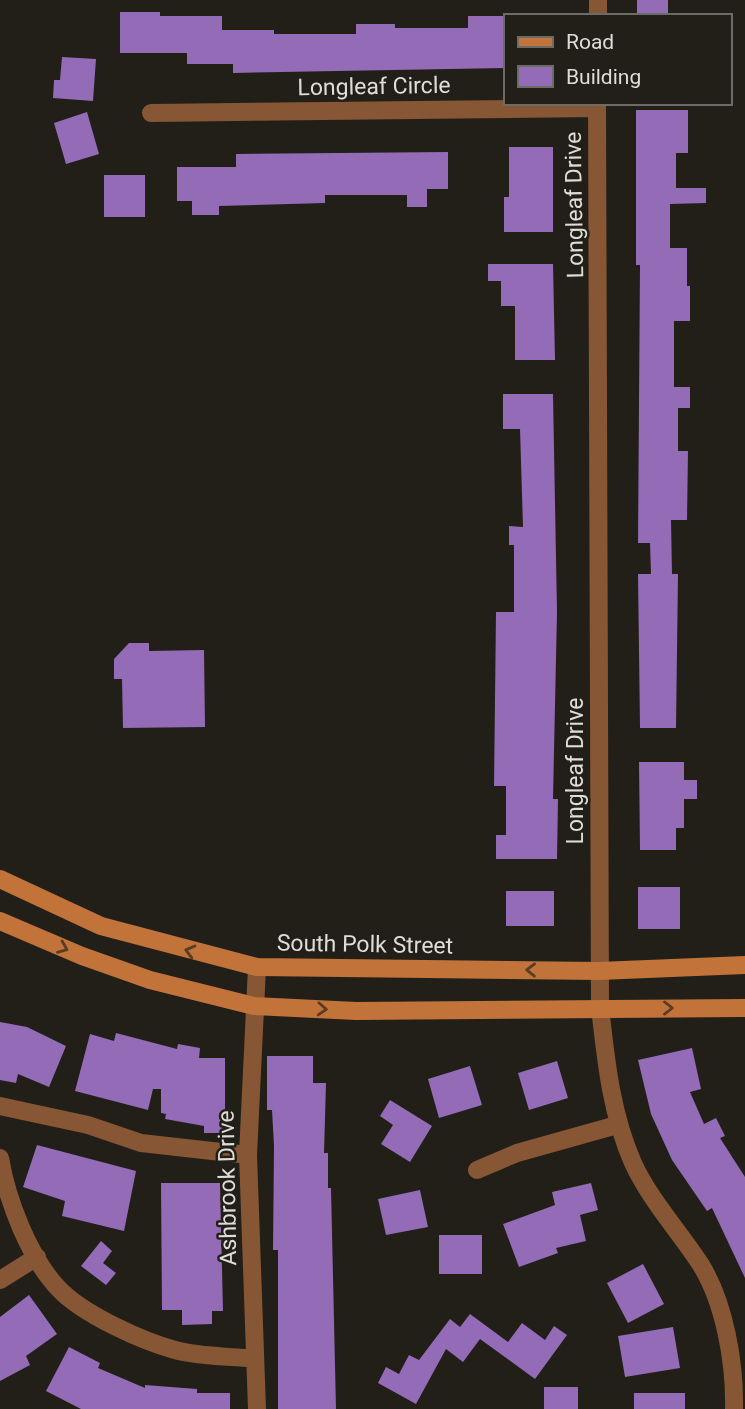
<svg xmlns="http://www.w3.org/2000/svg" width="745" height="1409" font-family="Roboto,sans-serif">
  <rect width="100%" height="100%" fill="#211f18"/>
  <path fill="#936bb7" d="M637,0h31v16h-31z
    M120,12h40v4h62v14h52v4h82v-10h39v4h73v-12h37v52l-272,5v-9h-46v-11h-67z
    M62,57l34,2 -3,42 -40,-3 1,-18h6z
    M636,110h52v43h-12v35h30v15l-36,1v44h17v38h3v35h-16v66h16v21h-12v43h10l-1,69h-16l1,54h6l-2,154h-36l-2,-154h13l-1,-31h-12l2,-278h-4z
    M87,112l12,42 -33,10 -12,-41z
    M509,147h44v85h-49v-35h5z
    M448,152v37h-21v18h-20v-12h-82v8l-106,3v9h-27v-14h-15v-34h59v-13z
    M104,175h41v42h-41z
    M488,264h65l2,96h-40v-54h-14v-25h-13z
    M503,394h50l4,218 -4,187h5l-1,60h-61v-24h10v-49h-12l2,-174h18v-67h-5v-19l14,1 -3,-98h-17z
    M129,643h20v8l55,-1 1,77 -82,1 -1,-49h-8v-20z
    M639,762h45v18h13v19h-13v29h-8v22h-36z
    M638,887h42v42h-42z
    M506,891h48v35h-48z
    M0,1022l27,5 39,19 -17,41 -31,-13 -2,9 -16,-3z
    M116,1033l61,16 1,-5 22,4 -1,10h26v75h-21v-7l-39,-7 1,-5 -5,-1v-24h-8l-5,21 -73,-19 15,-57 24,7z
    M692,1048l9,41 -11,3 14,32 12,-6 9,18 -5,2 25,39v101l-33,-70 -5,3 -35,-51 -21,-46 -13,-54z
    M267,1056h46v27h13l-2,70h4v35h3l5,221h-58v-159h-5l1,-104 -2,-36h-5z
    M557,1061l11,37 -39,12 -11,-37z
    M470,1066l12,39 -43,13 -11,-39z
    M390,1100l42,26 -22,36 -29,-18 12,-19 -13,-9z
    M37,1145l99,26 -12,60 -62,-15 3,-15 -42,-14z
    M161,1183h59l3,128h-11v13l-30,1v-15h-20z
    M591,1183l7,27 -18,5 6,26 -30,7 2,5 -39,14 -16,-43 52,-19 -3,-13z
    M420,1190l8,37 -42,8 -8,-36z
    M439,1235h43v39h-43z
    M101,1241l11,10 -9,12 13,10 -10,12 -25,-19z
    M643,1264l21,40 -36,19 -21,-40z
    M29,1295l28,39 -31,22 4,9 -30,16v-64z
    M470,1314l38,28 14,-19 23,17 9,-14 13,9 -32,44 -55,-40 -17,23 -17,-13 -30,55 -38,-21 8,-16 13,7 10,-19 10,5 31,-41 10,8z
    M673,1327l7,41 -55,9 -7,-41z
    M69,1347l31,16 -2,5 47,20v-3l52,4v4h33v16h-149l-35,-18z
    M544,1387h34v22h-34z
    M634,1393h51v16h-51z"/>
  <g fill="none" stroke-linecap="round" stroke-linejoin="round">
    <path stroke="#875634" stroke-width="18" d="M598,16v-16
      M597,103l3,904c6,54 11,106 33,156 17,37 46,68 68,102 24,39 34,99 33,144
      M151,113l446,-5
      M257,967l-9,188 9,254
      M0,1106l88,19 53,18 107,12
      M0,1158c7,42 29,99 58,130 24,26 84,53 117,62 25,7 54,6 80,9
      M477,1170l40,-17 100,-28
      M0,1280l37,-23"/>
    <path stroke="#c2733a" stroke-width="18" d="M0,879l101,47 156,41 342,4 146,-6
      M0,921l82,35 68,24 104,26 102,5 389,-3"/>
  </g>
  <defs><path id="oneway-chevron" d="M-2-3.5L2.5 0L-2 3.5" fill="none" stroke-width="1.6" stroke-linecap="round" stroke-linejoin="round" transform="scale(1.75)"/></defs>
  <g stroke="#593c24">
    <use href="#oneway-chevron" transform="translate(63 948) rotate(22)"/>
    <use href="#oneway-chevron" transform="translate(190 951) rotate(-165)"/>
    <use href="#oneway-chevron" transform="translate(531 970) rotate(-179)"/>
    <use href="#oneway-chevron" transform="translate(668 1008)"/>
    <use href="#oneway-chevron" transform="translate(322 1009) rotate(3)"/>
  </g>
  <g text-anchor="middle" stroke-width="5" stroke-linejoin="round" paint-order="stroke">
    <g font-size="23" fill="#deddd8" stroke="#211f18">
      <text transform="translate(374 86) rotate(-1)" y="8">Longleaf Circle</text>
      <text transform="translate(574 205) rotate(-91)" y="8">Longleaf Drive</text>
      <text transform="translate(575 771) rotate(-90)" y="8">Longleaf Drive</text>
      <text transform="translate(365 944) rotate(1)" y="8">South Polk Street</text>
      <text transform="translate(227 1188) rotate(-91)" y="8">Ashbrook Drive</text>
    </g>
  </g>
  <rect x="504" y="14" width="228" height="91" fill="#211f18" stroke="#6d6b65" stroke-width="2"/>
  <rect x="518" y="37" width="35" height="10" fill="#c2733a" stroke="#6d6b65" stroke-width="2"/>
  <text x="566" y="49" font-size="21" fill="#deddd8">Road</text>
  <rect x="518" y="66" width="35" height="21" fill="#936bb7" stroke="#6d6b65" stroke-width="2"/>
  <text x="566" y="84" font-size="21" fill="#deddd8">Building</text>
</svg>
